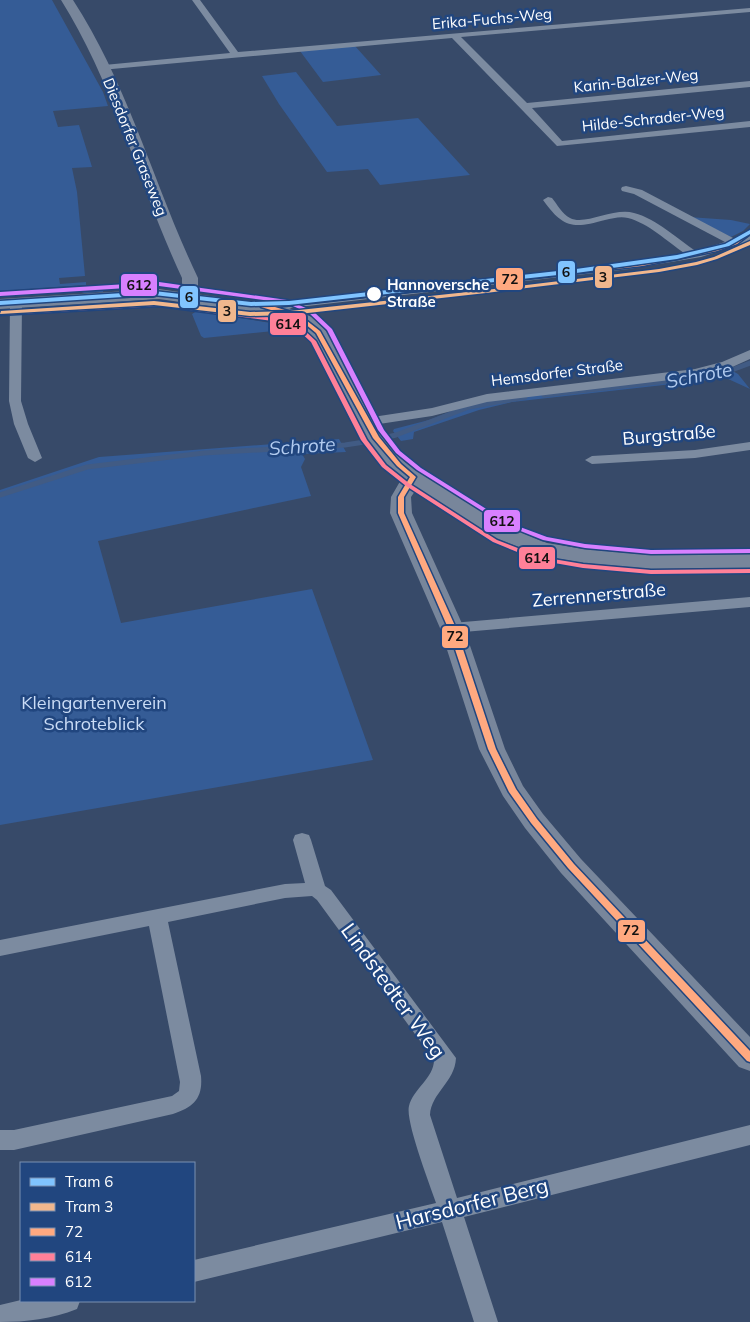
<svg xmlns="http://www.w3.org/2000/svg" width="750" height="1322" font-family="Mulish,sans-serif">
  <rect width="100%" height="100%" fill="#374a69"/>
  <path fill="#355c96" d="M0,0h52l51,92 5,14 -55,5 5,16 21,-2 13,42 -20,1 5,24 8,84 -26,2 1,6 26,-2v3l-86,6z
    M355,46l26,29 -58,7 -23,-31z
    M296,72l41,54 81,-8 52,57 -90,10 -12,-16 -41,3 -48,-68 -17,-28z
    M689,217l42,3 19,4 -7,7 -12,6z
    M103,286v6l-19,1 -5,-2 -62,5v-4z
    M130,301h15l-8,3 -110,6 13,-3z
    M157,301l94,12 39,9 -132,-19z
    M197,311l74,12 13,5 -2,1 1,1 -79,8 -3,-2 -9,-22z
    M729,369l9,5 12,15 -24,-11 -214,24 -33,8 -65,22 -1,7 -12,2 -8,-10 1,-2 35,-9 33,-13 45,-9 187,-21z
    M339,439l7,13 -44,2 3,5 -4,8 10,29 -213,45 23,82 191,-34 61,171 -373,65v-335l99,-33z"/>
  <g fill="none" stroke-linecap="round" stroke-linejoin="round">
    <path stroke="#415b84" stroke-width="5" d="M544,395l150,-17 35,-7 21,-8
      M0,495l87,-28 117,-14 141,-8 26,-4 25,-6 73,-28 56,-10"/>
    <path fill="#7c8ba0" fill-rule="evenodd" d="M192,0h8l38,52 512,-44v4l-289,25 66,66 223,-22v6l-218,21 30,33 188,-20v6l-193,19 -105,-108 -351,32v-4l3,-1 126,-12z
      M626,186l16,4 93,49 15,-5v7l-49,16 -72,12 -365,42 -6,-4 6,-4 365,-40 55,-10c-16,-11 -36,-30 -56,-35 -7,-2 -15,0 -23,2 -32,9 -42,8 -62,-20l5,-3 4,1c5,6 10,16 18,20 15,8 44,-11 64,-5 23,6 43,26 62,38l29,-9 -91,-48 -12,-3 -1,-2 1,-2z
      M16,299l6,4 -1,98 7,23 14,34 -7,4 -7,-4 -14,-34 -5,-23 1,-98z
      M750,350v9l-20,9 -35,9 -208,25 -55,14 -66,10 -7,-4 7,-4 66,-10 55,-14 208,-25 27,-7z
      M750,442v8l-55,8 -103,6 -7,-4 7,-4 103,-6z
      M750,597v10l-298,26 -6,-2 -2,-3 2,-3 6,-2z
      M302,833l7,2 2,5 14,46 6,4 125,168c-1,24 -25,35 -26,57l27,83 293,-73v20l-286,72 34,105h-24l-32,-100 -248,60v-22l242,-57c-6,-18 -31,-82 -27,-97 4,-17 25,-28 25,-46l-117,-160 -5,-4 -27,2 -117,24 33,154c2,23 -8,31 -28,38l-159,36h-14v-20h14l158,-34 7,-5 1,-9 -31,-156 -149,30v-16l285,-56 20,-1 -12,-43 2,-5z
      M21,1300v1h59l-3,8c-25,10 -51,13 -77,13v-17z"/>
    <path fill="#78869b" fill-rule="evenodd" d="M61,0h12c56,86 81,186 125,278v9l-3,7 89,12 28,11 18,18 52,99 16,21 22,18 88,54 39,16 37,6 67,6 99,-1v14l-99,1 -67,-6 -42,-7 -50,-19 -75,-49 -6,9 1,16 52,115 41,121 18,37 20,28 38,45 169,178v34l-11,-4 -178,-194 -36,-45 -22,-32 -24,-47 -39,-121 -50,-115 1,-16 11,-19 -18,-15 -21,-28 -50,-97 -13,-13 -20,-9 -121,-17 -159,10v-10l159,-10 20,3 3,-5v-9c-43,-92 -67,-192 -121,-278z"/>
    <g stroke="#21467f" stroke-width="3">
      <path id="bus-1" d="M750,230v4l-13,10 -20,7 -75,15 -367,41 13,4 14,6 18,14 59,106 22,27 15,13 -12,20v16l52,115 40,121 20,40 21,30 37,45 176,187v11l-3,-1 -179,-193 -37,-45 -22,-31 -21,-43 -40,-121 -50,-115v-16l12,-20 -13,-11 -24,-28 -57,-105 -12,-10 -13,-7 -30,-9 3,-2 378,-43 72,-13 19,-7z"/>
    </g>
    <g stroke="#21467f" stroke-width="3">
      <path id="bus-2" d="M159,302l122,17 21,9 14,13 51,99 19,25 24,19 87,56 44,17 42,7 68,6 99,-1v4l-99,1 -68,-6 -46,-8 -44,-18 -87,-56 -24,-19 -21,-27 -50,-98 -13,-12 -18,-8 -121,-16 -159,9 1,-3z"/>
    </g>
    <g stroke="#21467f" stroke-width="3">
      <path id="bus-3" d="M159,282l128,18 26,11 19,18 52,101 16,21 21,17 86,54 40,15 38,7 66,6 99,-1v4l-99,1 -66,-6 -42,-8 -40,-16 -86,-54 -21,-17 -18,-23 -51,-100 -18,-17 -23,-10 -127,-17 -159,10v-4z"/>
    </g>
    <use href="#bus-1" fill="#ffa980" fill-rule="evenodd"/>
    <use href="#bus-2" fill="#ff8098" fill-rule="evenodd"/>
    <use href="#bus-3" fill="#d880ff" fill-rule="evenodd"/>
    <g stroke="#21467f" stroke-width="3">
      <path id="tram-1" d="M750,230v4l-21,12 -52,13 -101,14 -287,32 -38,1 -97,-11 -154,10v-4l154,-10 97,11 38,-1 287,-32 101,-14 48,-11z"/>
    </g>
    <g stroke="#21467f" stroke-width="3">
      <path id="tram-2" d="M750,241v4l-33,14 -20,6 -38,7 -173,21 -196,22 -40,1 -96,-11 -154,9 1,-3 153,-10 96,11 40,-1 196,-21 173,-21 37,-7 18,-5z"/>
    </g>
    <use href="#tram-1" fill="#80c4ff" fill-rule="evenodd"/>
    <use href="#tram-2" fill="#f1b78d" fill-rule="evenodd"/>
  </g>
  <circle fill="#fff" stroke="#21467f" stroke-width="2" cx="374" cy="294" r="8"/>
  <g text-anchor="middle" stroke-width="5" stroke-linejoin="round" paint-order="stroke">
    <g font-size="15" fill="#fff" stroke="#21467f">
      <text transform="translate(492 19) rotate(-5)" y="5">Erika-Fuchs-Weg</text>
      <text transform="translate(636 81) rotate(-6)" y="5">Karin-Balzer-Weg</text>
      <text transform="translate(653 119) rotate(-6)" y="5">Hilde-Schrader-Weg</text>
      <text transform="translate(135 147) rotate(68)" y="5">Diesdorfer Graseweg</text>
      <text transform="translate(557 373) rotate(-7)" y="5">Hemsdorfer Straße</text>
    </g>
    <g font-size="15" font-weight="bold" fill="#fff" stroke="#21467f" text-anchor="start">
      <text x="387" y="290">Hannoversche<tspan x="387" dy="17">Straße</tspan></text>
    </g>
    <g font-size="18" fill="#fff" stroke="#21467f">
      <text transform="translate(669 435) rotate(-5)" y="6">Burgstraße</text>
      <text transform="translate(599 595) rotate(-5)" y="6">Zerrennerstraße</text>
    </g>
    <g font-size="18" fill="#cadcf6" stroke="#21467f">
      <text x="94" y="709">Kleingartenverein<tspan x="94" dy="21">Schroteblick</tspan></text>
    </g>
    <g font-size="19" font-style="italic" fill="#b2cbef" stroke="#21467f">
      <text transform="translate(699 375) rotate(-11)" y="7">Schrote</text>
      <text transform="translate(302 446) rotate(-4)" y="7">Schrote</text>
    </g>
    <g font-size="21" fill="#fff" stroke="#21467f">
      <text transform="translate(393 991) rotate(54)" y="7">Lindstedter Weg</text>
      <text transform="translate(472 1204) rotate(-14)" y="7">Harsdorfer Berg</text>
    </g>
  </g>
  <g stroke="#21467f" stroke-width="2">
    <rect x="557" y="260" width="19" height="24" rx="5" fill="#80c4ff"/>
    <rect x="594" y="265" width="19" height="24" rx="5" fill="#f1b78d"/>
    <rect x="495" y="267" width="29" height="24" rx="5" fill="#ffa980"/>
    <rect x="120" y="273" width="38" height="24" rx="5" fill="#d880ff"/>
    <rect x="179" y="285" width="20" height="24" rx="5" fill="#80c4ff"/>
    <rect x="217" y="299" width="20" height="24" rx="5" fill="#f1b78d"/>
    <rect x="269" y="312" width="38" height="24" rx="5" fill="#ff8098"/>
    <rect x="483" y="509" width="38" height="24" rx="5" fill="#d880ff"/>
    <rect x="518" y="546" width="38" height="24" rx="5" fill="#ff8098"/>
    <rect x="441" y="625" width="28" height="24" rx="5" fill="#ffa980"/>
    <rect x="617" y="919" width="29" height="24" rx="5" fill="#ffa980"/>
  </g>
  <g font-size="14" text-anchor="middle" font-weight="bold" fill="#111">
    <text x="566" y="277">6</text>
    <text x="603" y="282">3</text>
    <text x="510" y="284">72</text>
    <text x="139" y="290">612</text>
    <text x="189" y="302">6</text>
    <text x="227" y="316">3</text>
    <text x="288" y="329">614</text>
    <text x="502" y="526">612</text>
    <text x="537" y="563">614</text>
    <text x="455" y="641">72</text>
    <text x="631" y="935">72</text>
  </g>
  <rect x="20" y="1162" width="175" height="140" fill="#21467f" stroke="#7a90b2"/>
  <rect x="30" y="1178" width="25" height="8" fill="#80c4ff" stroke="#7a90b2"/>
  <text x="65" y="1187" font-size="15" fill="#ffffff">Tram 6</text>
  <rect x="30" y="1203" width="25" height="8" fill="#f1b78d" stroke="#7a90b2"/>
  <text x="65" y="1212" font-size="15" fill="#ffffff">Tram 3</text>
  <rect x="30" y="1228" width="25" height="8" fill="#ffa980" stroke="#7a90b2"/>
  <text x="65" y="1237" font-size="15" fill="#ffffff">72</text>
  <rect x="30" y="1253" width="25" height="8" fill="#ff8098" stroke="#7a90b2"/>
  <text x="65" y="1262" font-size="15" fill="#ffffff">614</text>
  <rect x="30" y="1278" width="25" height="8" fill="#d880ff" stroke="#7a90b2"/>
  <text x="65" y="1287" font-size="15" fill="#ffffff">612</text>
</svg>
